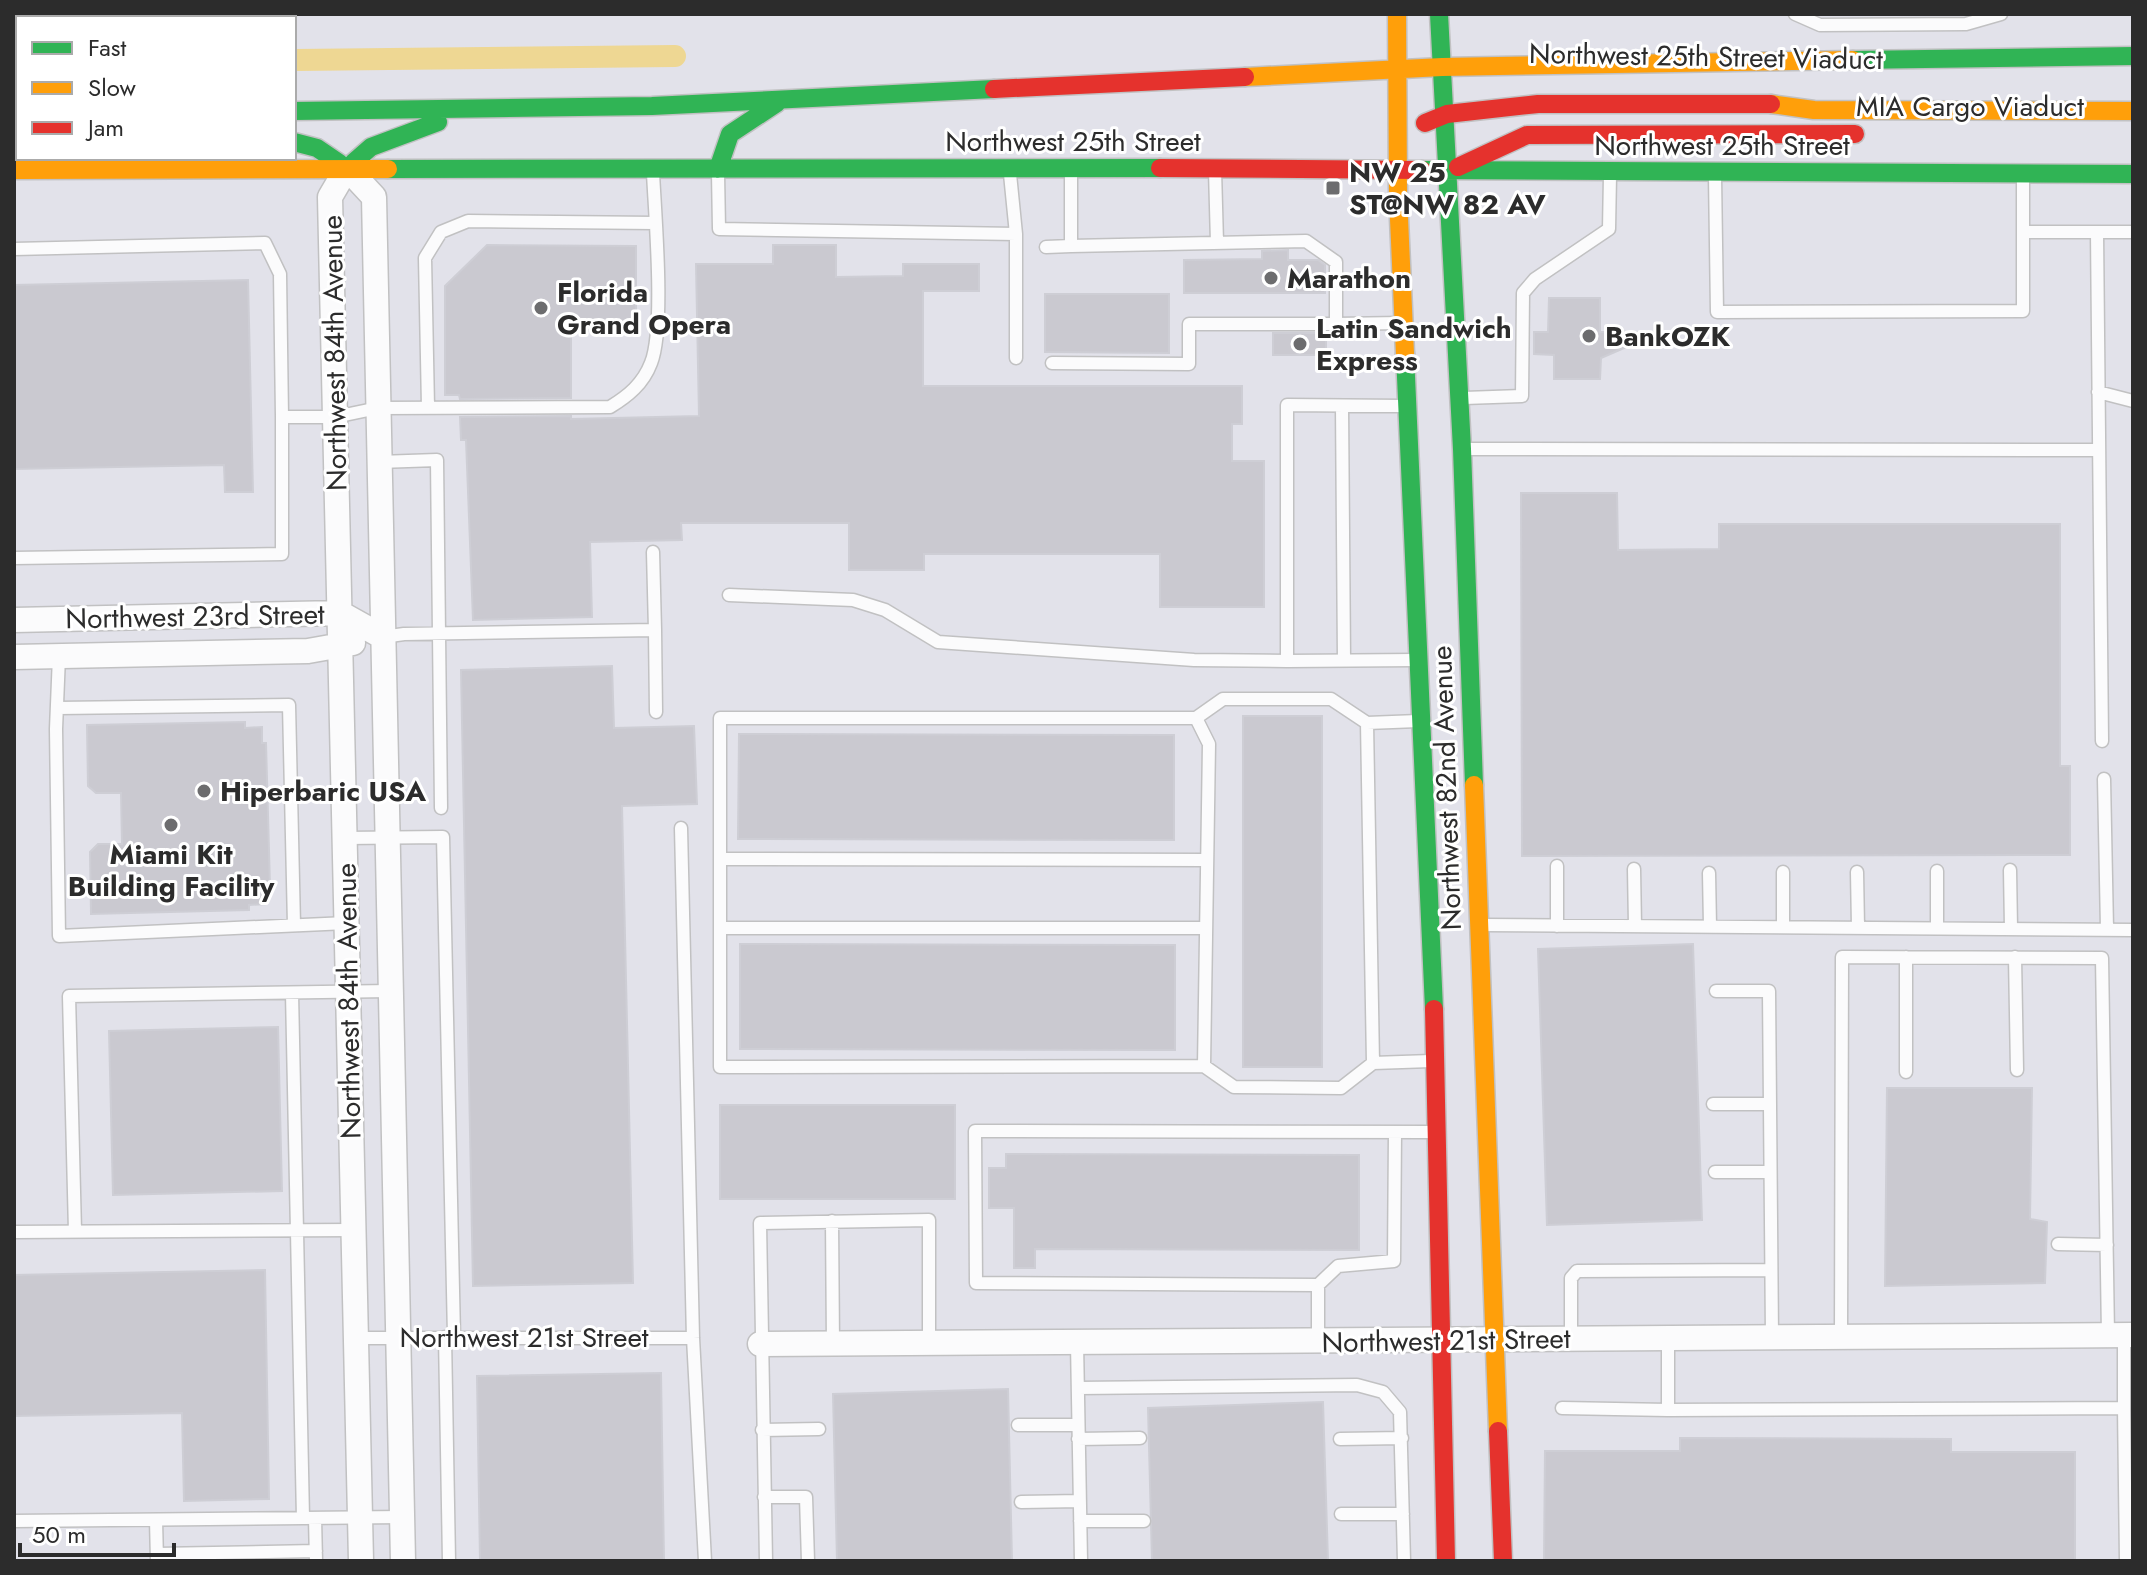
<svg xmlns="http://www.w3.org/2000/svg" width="2147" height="1575" font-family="Jost,sans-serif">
  <rect width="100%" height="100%" fill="#e2e2ea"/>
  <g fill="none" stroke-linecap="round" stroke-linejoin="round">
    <path stroke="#eed793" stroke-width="22" d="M294,60l381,-4
      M14,62h4"/>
  </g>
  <path fill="#cac9d0" stroke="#ceced5" stroke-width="2" d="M487,245l149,1v85h-65v67l-111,1 -1,-4h-14v-109z
    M773,245h63v32l67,-1v-12h76v27h-56v95h319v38h-10v37h32v146h-104v-53h-236v16h-75v-47h-168l1,17 -92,2 2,75 -119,3 -7,-180h-5l-1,-23 111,-1v3l128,-3 -3,-152h77z
    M1288,250v10h30l7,5v28h-141v-33l78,-1v-8z
    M248,280l5,212h-28l-1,-27 -210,4v-184z
    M1045,294h124v59l-124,-1z
    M1549,298h51v34h61l-60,26 -1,21h-46v-24l-20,-1v-22h14z
    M1273,333h53v22h-53z
    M1521,493h96l1,57 101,-1v-25h341v242h10v89l-548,1z
    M612,666l2,62 80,-2 3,78 -75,2 11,477 -160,3 -12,-616z
    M1243,716h79v351h-79z
    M245,722v6l17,-1v16h4l4,144h-4v17l-17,1v5l-158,4 -1,-62 8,-8h24l-1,-51h-25l-8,-7 -1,-61z
    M739,734l435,1v105l-436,-1z
    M740,944l435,1v105l-435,-1z
    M1693,944l9,276 -155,5 -9,-276z
    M278,1027l4,164 -169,4 -4,-164z
    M1887,1088h145l-2,131 17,3 -2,61 -160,3z
    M720,1105h235v94h-235z
    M1006,1154l353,1v95l-324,-1v19h-21v-60h-25v-40h17z
    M265,1270l4,229 -85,2 -2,-88 -168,3v-141z
    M661,1373l3,188h-184l-3,-185z
    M1008,1389l4,172h-175l-4,-167z
    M1323,1402l5,159h-176l-4,-153z
    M1680,1438l271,1v13h124v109h-531l1,-110h135z"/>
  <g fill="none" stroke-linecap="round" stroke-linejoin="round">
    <g stroke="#c1c1c2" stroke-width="15">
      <path id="lane" d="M1795,14l25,11 146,-1 35,-10
        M1215,170l2,73
        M718,173l1,56 297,5v124
        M1010,174l6,60
        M1715,176l2,136 306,-1v-133
        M2024,232h109
        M2097,232l5,509
        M1046,247l25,-1
        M14,249l251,-6 15,31 2,143h53l43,-9 232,-1c18,-11 33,-23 41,-44 14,-35 4,-148 2,-190
        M1336,324l65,-1
        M1052,363l137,1v-40h147v-62l-30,-21 -235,5v-74
        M2098,392l35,9
        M1464,398l58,-2 1,-103 12,-14 74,-50 1,-53
        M1342,406l2,254
        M1404,406l-117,-1v256l129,-1
        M428,407l-3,-149 16,-26 27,-11 187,2
        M1466,449l632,1
        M379,462l58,-2 4,348
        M14,558l268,-4v-137
        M729,595l124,5 32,10 53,32 256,18 93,1
        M655,630l1,82
        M383,637l21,-3 251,-4 -2,-78
        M59,656l-3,73 3,207 288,-13
        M58,708l231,-3 5,220
        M1196,718l13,26 -5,322
        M1418,721l-51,2 -36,-24h-108l-27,19h-476v349l484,-1 30,21 107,1 32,-25 58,-2
        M1367,723l6,340
        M2104,779l3,150
        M681,828l12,510 12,223
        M345,838l98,-1 11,499
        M720,859l487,1
        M1557,866v60
        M1634,869l1,57
        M2010,870l1,58
        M1783,872v55
        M1857,872l1,55
        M1709,873l1,53
        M1484,925l649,5
        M720,928h485
        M1937,928v-57
        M1906,957v115
        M2015,957l2,113
        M1716,991h53l3,346
        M292,993l11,525
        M1713,1104h57
        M1715,1172h55
        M832,1221l1,123
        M75,1231l-6,-235 321,-5
        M14,1232l339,-2
        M2058,1244l49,1
        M1318,1285l20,-19 56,-5 1,-129
        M445,1337l4,224
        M1841,1337l1,-380 260,1 6,377
        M356,1338h337
        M1571,1338v-60l6,-7 194,-1
        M1318,1341v-56l-342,-2 -1,-152 459,1
        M1077,1343l4,218
        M1078,1388l279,-3 26,7 17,20 4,149
        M1562,1408l106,2v-73
        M2124,1408l2,153
        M1668,1410l456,-2v-73
        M1018,1425h60
        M762,1430l57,-1
        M1078,1439l62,-1
        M1340,1439l62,-1
        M764,1497h42l2,64
        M1021,1502l59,-1
        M1341,1514h62
        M315,1518l1,43
        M156,1520l1,41
        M14,1521l388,-4
        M1080,1521h64
        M157,1554l159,-3
        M766,1561l-6,-338 169,-3v123"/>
    </g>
    <g stroke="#c1c1c2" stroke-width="27">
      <path id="street" d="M14,620l326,-7 43,24
        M14,657l294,-6 45,-8
        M760,1344l1373,-9
        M361,1561l-31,-1364 17,-29 27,29 29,1364"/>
    </g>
    <g stroke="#c1c1c2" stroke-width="21">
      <path id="fast" d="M1439,14l23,435 12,336
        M1853,60l280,-4
        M294,111l358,-5 342,-17
        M14,141h4
        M294,142l23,6 28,19
        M347,168l24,-21 67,-25
        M388,169l772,-1
        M718,169l12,-35 47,-31
        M1422,170l711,4
        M1405,354l29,655"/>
    </g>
    <g stroke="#c1c1c2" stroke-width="21">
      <path id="slow" d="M1397,14l1,182 7,158
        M1245,77l197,-10 411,-7
        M1771,104l43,6 319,1
        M14,111h4
        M14,170l374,-1
        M1474,785l24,646"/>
    </g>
    <g stroke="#c1c1c2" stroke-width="21">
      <path id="jam" d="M994,89l251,-12
        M1425,123l22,-9 91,-10h233
        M1458,167l69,-32 328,-1
        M1160,168l262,2
        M1434,1009l12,552
        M1498,1431l5,130"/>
    </g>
    <use href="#lane" stroke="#fbfbfc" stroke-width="12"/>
    <use href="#street" stroke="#fbfbfc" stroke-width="24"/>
    <use href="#fast" stroke="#30b455" stroke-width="18"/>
    <use href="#slow" stroke="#ff9f0a" stroke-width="18"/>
    <use href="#jam" stroke="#e5322d" stroke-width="18"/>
  </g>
  <g fill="#6c6c6e" stroke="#fff" stroke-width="3">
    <rect x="1325" y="180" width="16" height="16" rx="4"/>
    <circle cx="1271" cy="278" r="8"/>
    <circle cx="541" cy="308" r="8"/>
    <circle cx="1589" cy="336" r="8"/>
    <circle cx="1300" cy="344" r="8"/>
    <circle cx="204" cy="791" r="8"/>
    <circle cx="171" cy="825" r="8"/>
  </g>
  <g text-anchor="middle" stroke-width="6" stroke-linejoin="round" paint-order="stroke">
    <g font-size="28" fill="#2c2c2c" stroke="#fff">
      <text transform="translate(1706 56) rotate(1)" y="10">Northwest 25th Street Viaduct</text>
      <text x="1970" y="116">MIA Cargo Viaduct</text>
      <text x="1073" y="151">Northwest 25th Street</text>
      <text x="1722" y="155">Northwest 25th Street</text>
      <text transform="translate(334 353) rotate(-91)" y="10">Northwest 84th Avenue</text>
      <text transform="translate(195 616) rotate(-1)" y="10">Northwest 23rd Street</text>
      <text transform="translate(1446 788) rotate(-92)" y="10">Northwest 82nd Avenue</text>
      <text transform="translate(348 1001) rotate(-91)" y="10">Northwest 84th Avenue</text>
      <text x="524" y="1347">Northwest 21st Street</text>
      <text transform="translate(1446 1340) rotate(-1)" y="10">Northwest 21st Street</text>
    </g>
    <g font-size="28" font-weight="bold" fill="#2c2c2c" stroke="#fff" text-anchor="start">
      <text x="1349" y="182">NW 25<tspan x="1349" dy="32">ST@NW 82 AV</tspan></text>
      <text x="1287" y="288">Marathon</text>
      <text x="557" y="302">Florida<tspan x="557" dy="32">Grand Opera</tspan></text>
      <text x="1316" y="338">Latin Sandwich<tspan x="1316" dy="32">Express</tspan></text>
      <text x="1605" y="346">BankOZK</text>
      <text x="220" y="801">Hiperbaric USA</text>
      <text x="171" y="864" text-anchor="middle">Miami Kit<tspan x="171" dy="32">Building Facility</tspan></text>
    </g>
  </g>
  <rect width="2147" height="1575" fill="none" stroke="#2c2c2c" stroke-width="32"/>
  <rect x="16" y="16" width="280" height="144" fill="#ffffff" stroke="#ababab" stroke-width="2"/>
  <rect x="32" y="42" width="40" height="12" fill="#30b455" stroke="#ababab" stroke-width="2"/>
  <text x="88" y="56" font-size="24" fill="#2c2c2c">Fast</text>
  <rect x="32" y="82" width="40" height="12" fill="#ff9f0a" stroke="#ababab" stroke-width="2"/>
  <text x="88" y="96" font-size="24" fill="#2c2c2c">Slow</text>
  <rect x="32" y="122" width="40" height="12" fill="#e5322d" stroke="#ababab" stroke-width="2"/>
  <text x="88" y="136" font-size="24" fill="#2c2c2c">Jam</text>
  <path d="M20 1543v12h154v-12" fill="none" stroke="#2c2c2c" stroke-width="4"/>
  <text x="32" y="1543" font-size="24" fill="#2c2c2c" stroke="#ffffff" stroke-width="6" paint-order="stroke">50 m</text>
</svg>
